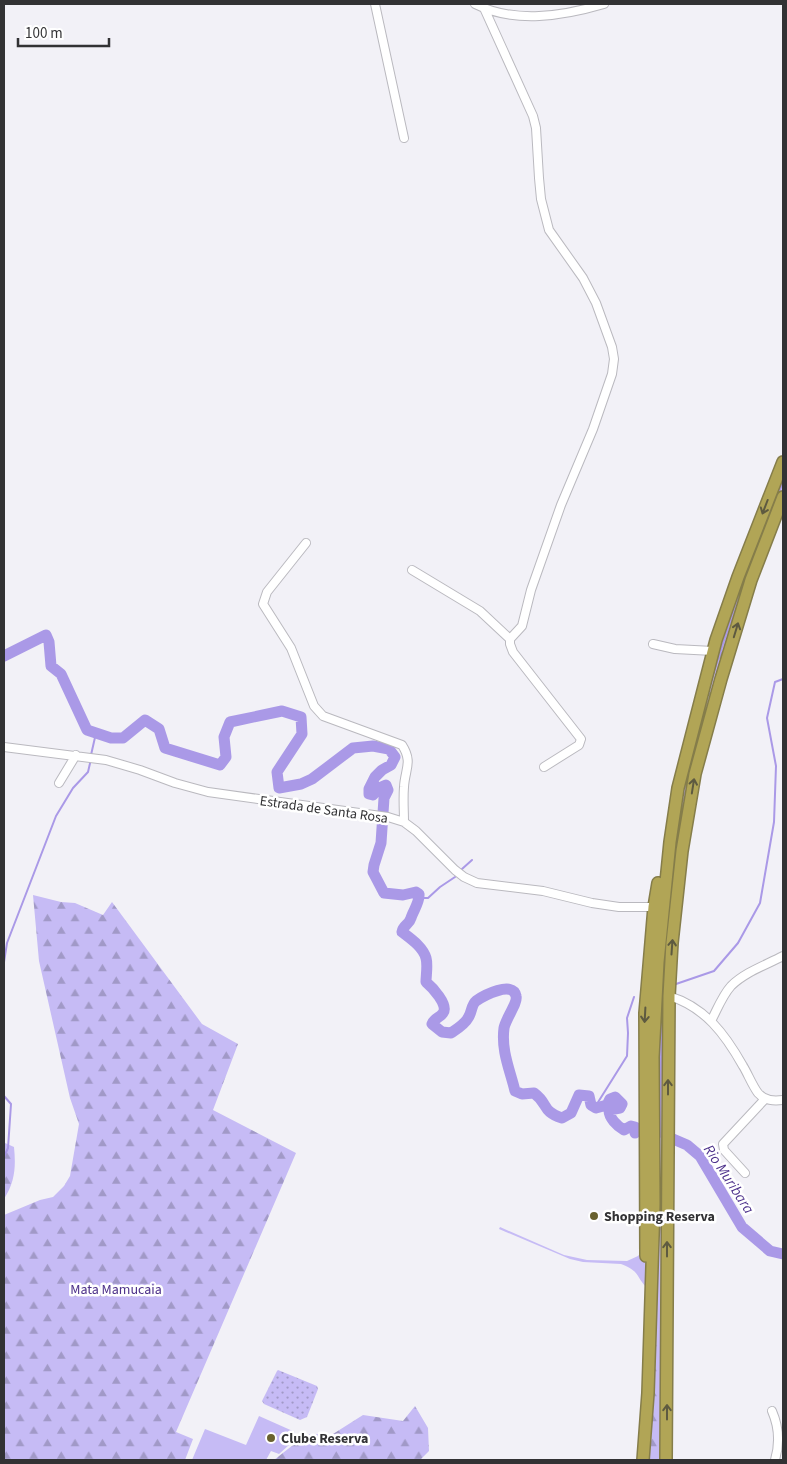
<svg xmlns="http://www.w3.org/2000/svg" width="787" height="1464" font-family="'Source Sans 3',sans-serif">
  <defs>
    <pattern id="forest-firs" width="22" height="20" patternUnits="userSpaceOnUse" patternTransform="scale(1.25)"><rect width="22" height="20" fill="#c6bbf5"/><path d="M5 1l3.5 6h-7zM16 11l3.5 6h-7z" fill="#a199c7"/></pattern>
    <pattern id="park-dots" width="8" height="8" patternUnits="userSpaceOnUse" patternTransform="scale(1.25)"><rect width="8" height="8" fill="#c6bbf5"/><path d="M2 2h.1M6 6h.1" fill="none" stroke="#a199c7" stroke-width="1.8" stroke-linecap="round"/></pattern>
  </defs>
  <rect width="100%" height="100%" fill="#f2f1f7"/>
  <path fill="#c6bbf5" d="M500,1227l64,28 23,5 40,1 11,-5 7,-8 2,40c-11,-11 -7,-17 -26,-24l-38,-2 -13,-3 -71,-30z
    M259,1416l36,16 -6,13 -10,9 -8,-3 -5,9h-74l13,-31 41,16z"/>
  <path fill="url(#forest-firs)" d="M783,475v15l-32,79 -30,91 -17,60 -12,49 -29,296 -3,395h-13l9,-358 7,-175 21,-141 18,-80 30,-103z
    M33,895l28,7 14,1 28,12 9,-13 90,122 36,20 -25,66 83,43 -120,279 17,7 -8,21h-181v-245l36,-15 13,-3 11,-11 6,-10 9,-52 -9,-26 -31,-137z
    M5,1143l9,4c2,20 1,35 -10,52z
    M415,1406l13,22 1,23 -9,9h-146l33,-26h26l30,-19 40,6z"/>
  <path fill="url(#park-dots)" d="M278,1370l39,16 1,3 -11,28 -7,3 -36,-16 -2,-3 15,-30z"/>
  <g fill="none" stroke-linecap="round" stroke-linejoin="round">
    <path stroke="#aa99e7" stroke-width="2" d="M711,682c21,-68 43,-135 72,-200
      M91,755l5,-22
      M674,858l13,-76 15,-67
      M462,869l10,-9
      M420,898h8l12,-11 15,-10
      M4,962l3,-19 49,-127 17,-28 15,-16 3,-13
      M663,970l2,-20
      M676,984l38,-13 24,-28 22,-40 14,-81 2,-56 -9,-48 8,-36 8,-3
      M4,1096l7,8 -3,44 -4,9
      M595,1107l32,-51 1,-23 -1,-15 7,-21
      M660,1137l2,-148"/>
    <path stroke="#aa99e7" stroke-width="11" d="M4,656l42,-21 3,7 2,24 10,8 26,56 24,8h12l22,-18 14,9 6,19 55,17 6,-8 -2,-20 6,-15 52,-11 19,6 1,17 -25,38 2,16 22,-4 11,-5 41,-31 20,-2 16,3 6,8 -4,8 -9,5 -7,7 -6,12v5l4,1 6,-7 7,-3 2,5 -4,8 -3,45 -7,22 -1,7 11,21 19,2 13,-3 3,2c1,8 -6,17 -8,24 -2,7 -8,7 -9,14 9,7 21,15 24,26 2,7 0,17 0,24 6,5 23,23 17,31 -3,5 -9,5 -11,11l10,8 9,1c6,-4 14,-9 17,-15 4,-5 3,-13 8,-17 7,-5 37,-21 40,-5 2,7 -10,22 -12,32 -3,23 6,42 11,63l7,3 12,-1c15,11 7,18 28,25l9,-5 8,-18 10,1 2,9 5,3 11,-3 3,-6 5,-2 7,7 -2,4 -11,2c0,8 8,16 15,20l7,-4 4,1v6
      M673,1139l14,6 13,11 42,71 28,24 13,3"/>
    <g stroke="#bab9bf" stroke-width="10">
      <path id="minor" d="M375,4l29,134
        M475,4c40,20 88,12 129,0
        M484,8l49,108 3,12 3,50 2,21 8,31 34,48 13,25 16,44 2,12 -2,15 -19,55 -32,76 -30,85 -9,36 -12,13v5l3,8 68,87 -2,6 -35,22
        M306,543l-39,49 -4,12 28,44 23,58 9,10 79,29c11,17 3,24 2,42 -1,12 0,24 0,35
        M412,570l68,41 30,28
        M653,644l22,5 38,2
        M4,747l102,13 34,10 35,13 33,9 180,25 16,5 12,9 39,39 9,7 13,6 66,8 49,12 27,4h35
        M59,783l17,-28
        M669,996c36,11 56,38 74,70 5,8 9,19 15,27 7,8 16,8 25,7
        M711,1021c6,-11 11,-25 20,-35 14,-14 35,-21 52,-30
        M745,1173l-21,-23 -1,-6 42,-45
        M772,1411c7,16 8,32 3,49"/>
    </g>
    <g stroke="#857d4a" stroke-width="14">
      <path id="highway" d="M646,1256l-1,-243 9,-106 4,-24
        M643,1460l5,-67 6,-189 -1,-147 5,-95 12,-120 8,-54 38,-148 22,-63 45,-115
        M666,1460l3,-464 3,-53 10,-92 13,-77 26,-95 30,-99 32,-83"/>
    </g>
    <use href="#minor" stroke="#fff" stroke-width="8"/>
    <use href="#highway" stroke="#b1a556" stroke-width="11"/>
  </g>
  <defs><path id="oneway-shaft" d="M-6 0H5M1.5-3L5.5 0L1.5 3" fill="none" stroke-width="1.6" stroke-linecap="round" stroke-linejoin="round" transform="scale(1.25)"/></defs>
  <g stroke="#5e5a40">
    <use href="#oneway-shaft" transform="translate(765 507) rotate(111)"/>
    <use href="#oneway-shaft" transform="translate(736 630) rotate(-73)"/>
    <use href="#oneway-shaft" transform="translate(693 786) rotate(-81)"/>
    <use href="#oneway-shaft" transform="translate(672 947) rotate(-86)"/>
    <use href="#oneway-shaft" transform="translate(645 1015) rotate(93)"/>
    <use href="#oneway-shaft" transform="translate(668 1087) rotate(-90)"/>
    <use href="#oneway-shaft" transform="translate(667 1249) rotate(-90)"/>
    <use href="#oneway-shaft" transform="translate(667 1412) rotate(-90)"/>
  </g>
  <g fill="#69612e" stroke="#fff" stroke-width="2">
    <circle cx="594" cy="1216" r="5"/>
    <circle cx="271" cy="1438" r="5"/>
  </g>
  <g text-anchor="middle" stroke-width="5" stroke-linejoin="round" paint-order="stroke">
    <g font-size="14" fill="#323234" stroke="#fff">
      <text transform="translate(324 809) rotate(8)" y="5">Estrada de Santa Rosa</text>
    </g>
    <g font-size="14" font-weight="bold" fill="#323234" stroke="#fff" text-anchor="start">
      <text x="604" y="1221">Shopping Reserva</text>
      <text x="281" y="1443">Clube Reserva</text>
    </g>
    <g font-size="14" fill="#4c3089" stroke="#fff">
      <text x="116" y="1294">Mata Mamucaia</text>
    </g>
    <g font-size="15" font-style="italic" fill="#4d318b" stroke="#fff">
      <text transform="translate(729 1179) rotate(57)" y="5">Rio Muribara</text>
    </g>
  </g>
  <rect width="787" height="1464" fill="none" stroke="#323234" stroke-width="10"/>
  <path d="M18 38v8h91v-8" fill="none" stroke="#323234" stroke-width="2.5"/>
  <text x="25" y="38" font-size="15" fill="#323234" stroke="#ffffff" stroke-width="4" paint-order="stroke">100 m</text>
</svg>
